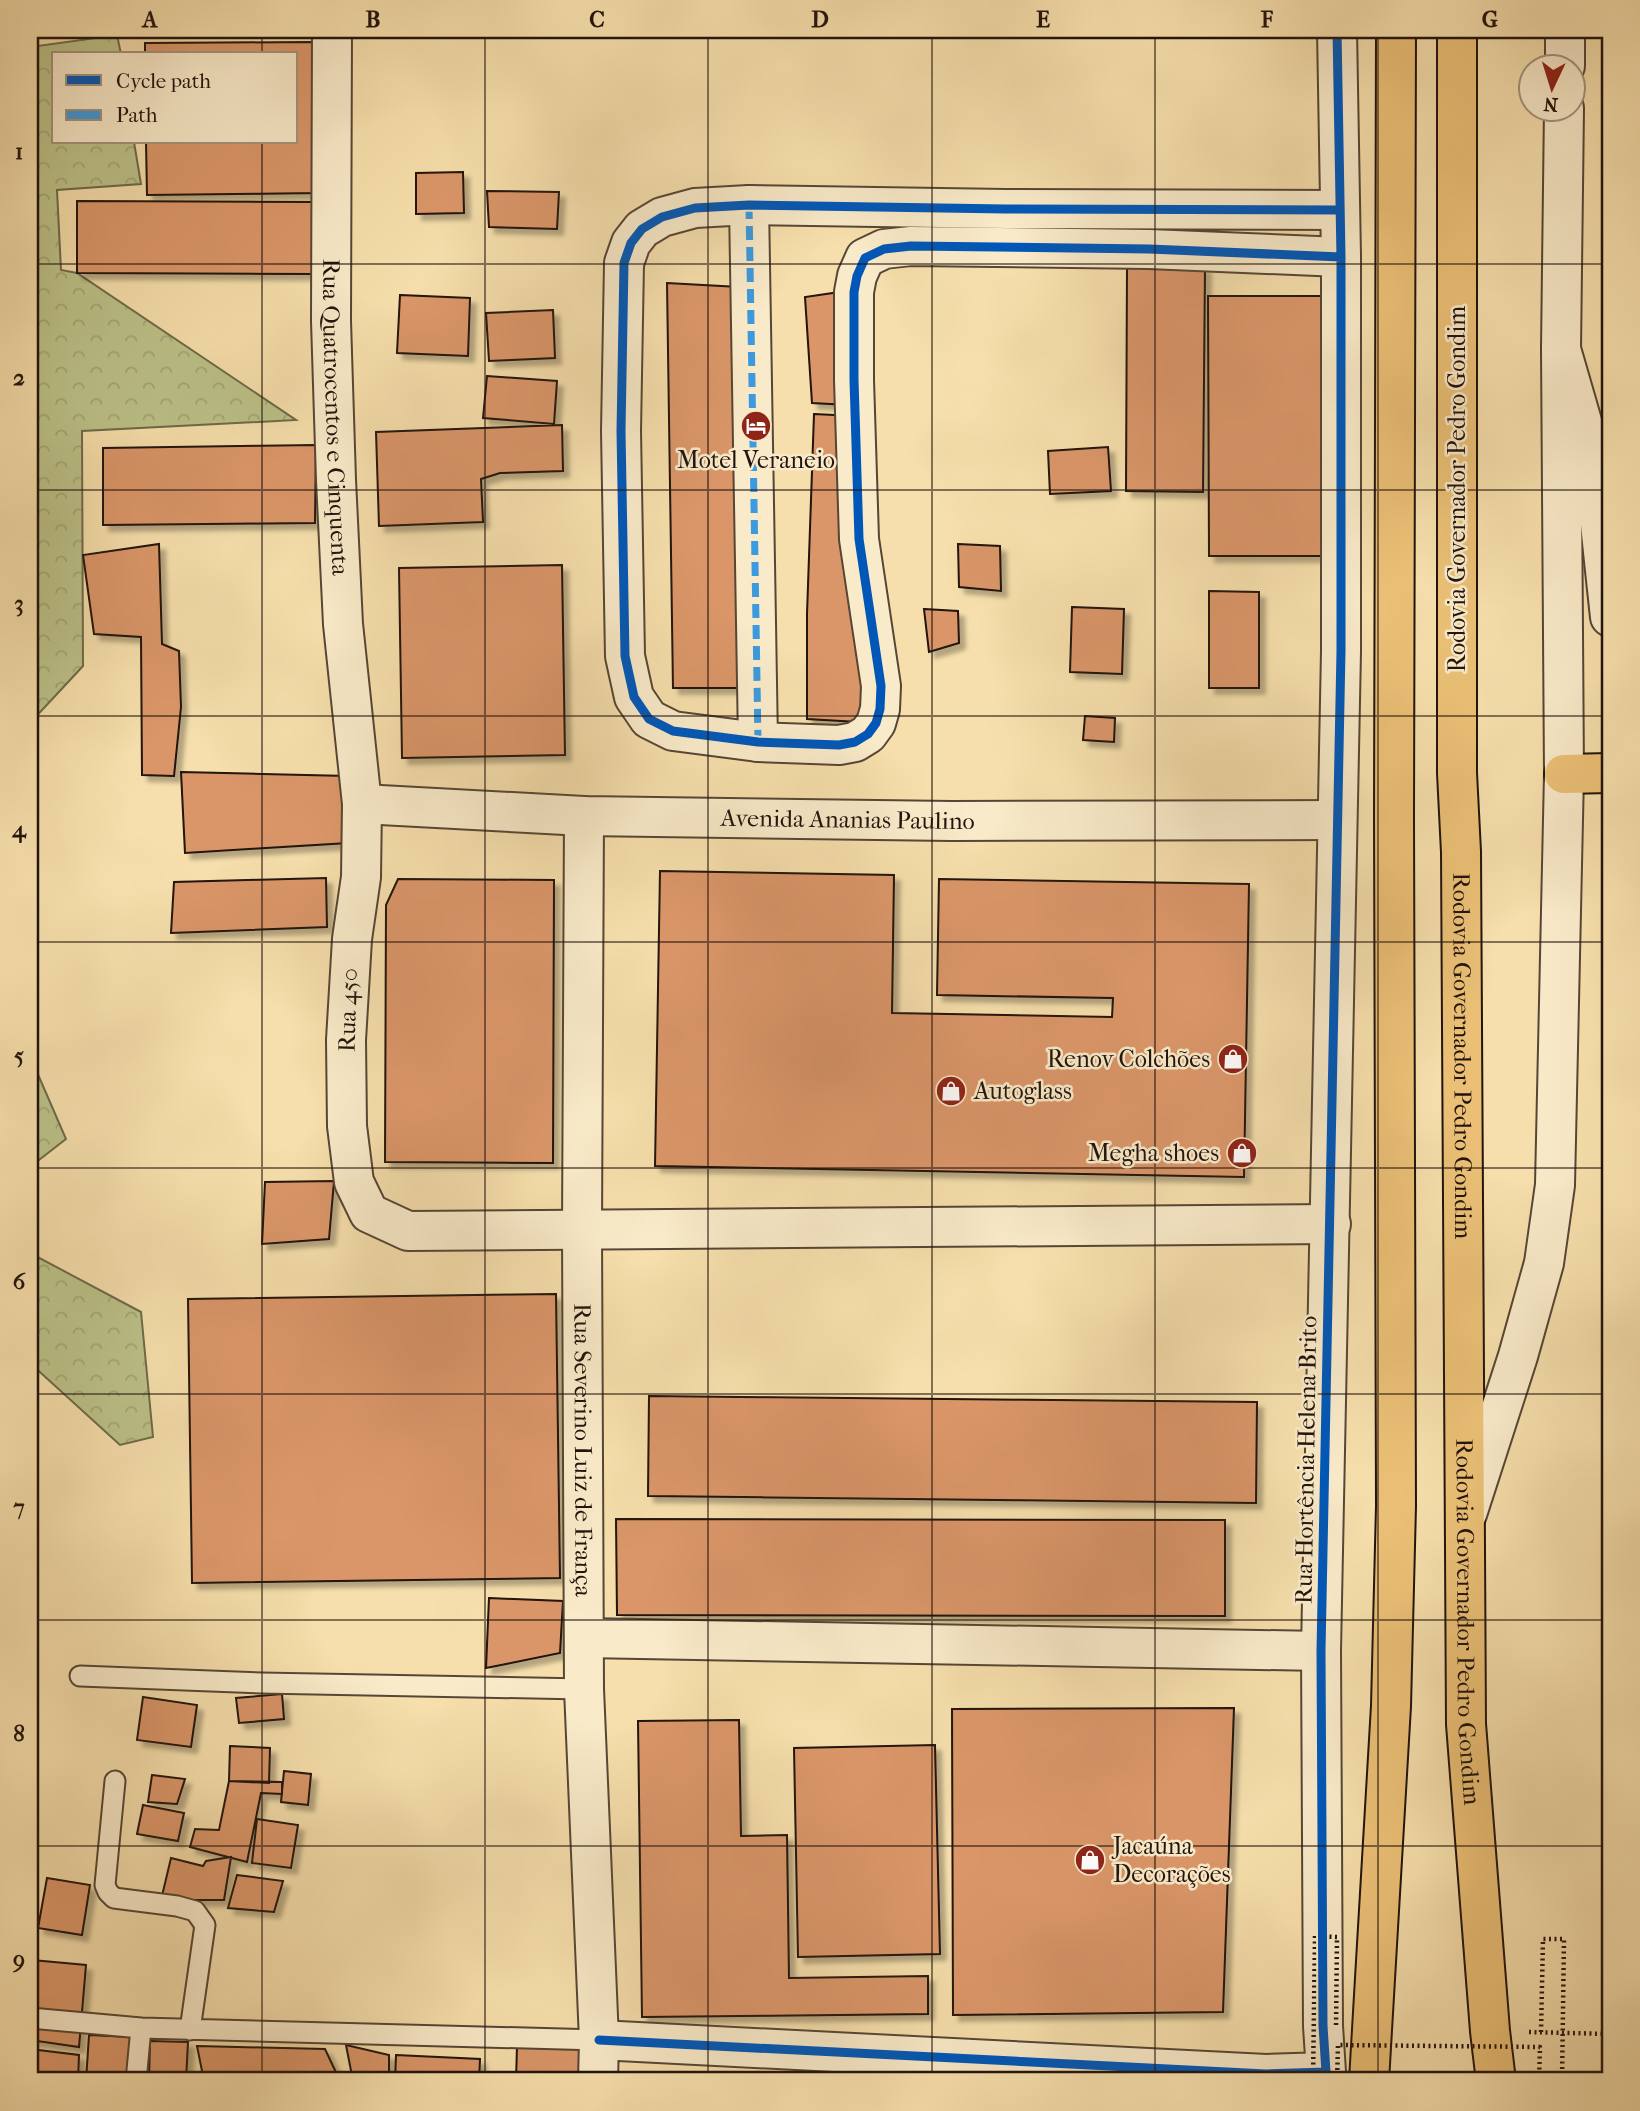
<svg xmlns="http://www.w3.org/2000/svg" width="1640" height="2111" font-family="'IM FELL French Canon',serif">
  <defs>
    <pattern id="forest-crowns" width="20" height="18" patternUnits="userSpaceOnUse" patternTransform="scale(1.75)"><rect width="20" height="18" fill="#bcc289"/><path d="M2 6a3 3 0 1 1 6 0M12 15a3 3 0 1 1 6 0" fill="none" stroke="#a1a675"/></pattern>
    <filter id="shadow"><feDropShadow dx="6" dy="6" stdDeviation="2" flood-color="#0004"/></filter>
  </defs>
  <rect width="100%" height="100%" fill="#f6dfac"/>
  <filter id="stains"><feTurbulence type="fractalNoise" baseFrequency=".00286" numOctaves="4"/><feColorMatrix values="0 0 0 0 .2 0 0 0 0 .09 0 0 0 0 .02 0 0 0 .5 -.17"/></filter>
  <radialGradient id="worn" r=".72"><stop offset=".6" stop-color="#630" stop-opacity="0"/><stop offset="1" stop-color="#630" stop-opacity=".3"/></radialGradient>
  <path fill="url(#forest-crowns)" stroke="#6e6a4b" stroke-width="2" d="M117,35l4,19h-67v88h80l7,42 -84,6 4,80 16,3 219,147 -214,11 1,235 -53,57v-676z
    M30,1056l36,83 -36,28z
    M30,1253l111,59 12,125 -33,8 -90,-82z"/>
  <path fill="#da9669" stroke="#21130d" stroke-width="2" filter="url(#shadow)" d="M319,42l1,151 -173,2 -1,-53h150v-88h-151v-11z
    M463,172l1,41 -48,1v-41z
    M487,191l72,1 -2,37 -68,-2z
    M77,201l240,1 -1,72 -239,-1z
    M1127,267h78l-2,225 -77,-1z
    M667,283l72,4 5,401h-71z
    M840,292l8,113 -36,-2 -7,-106z
    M400,295l70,3 -2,58 -71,-3z
    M1208,296h123l1,260h-123z
    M553,310l2,48 -66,3 -3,-48z
    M487,376l70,5 -3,43 -71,-6z
    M814,414l41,2 21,307 -69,-4v-105z
    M562,425l1,46 -63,2 -19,6 2,43 -104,4 -3,-94z
    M316,445l-1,78 -212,2v-77z
    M1108,447l3,44 -61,3 -2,-43z
    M159,544l3,100 17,7 2,56 -7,69 -32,-1 -1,-138 -47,-3 -11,-79z
    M958,544l42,2 1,45 -42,-4z
    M562,565l3,190 -163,3 -3,-190z
    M1209,591l50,1v96h-50z
    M1072,607l52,2 -2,65 -52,-2z
    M924,609l34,2 1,32 -30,9z
    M1085,716l30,2 -1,24 -31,-2z
    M181,772l167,4v67l-163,10z
    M660,871l234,4 -2,138 220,4 1,-19 -176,-3 2,-116 310,5 -5,293 -589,-11z
    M326,878l1,49 -156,6 3,-51z
    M398,879l156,1 -1,283 -168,-1 1,-257z
    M334,1181l-5,58 -67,5 3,-62z
    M556,1294l4,284 -368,5 -4,-284z
    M649,1396l608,6 -1,101 -608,-7z
    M616,1519l609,1v96l-608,-1z
    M489,1598l74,3 -3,52 -74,15z
    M282,1694l2,25 -45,4 -3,-25z
    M143,1697l54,8 -6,42 -54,-7z
    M1234,1708l-11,304 -270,3 -1,-306z
    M739,1720l2,116 46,-1 2,143 139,-2v38l-286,3 -4,-296z
    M935,1745l5,209 -142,3 -4,-209z
    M230,1746l40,2 -1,35 -40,-2z
    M284,1771l27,3 -3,31 -27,-3z
    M152,1775l33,4 -8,25 -29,-2z
    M229,1781l53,1v12l-21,-1 -14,69 -57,-15 5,-18 24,1z
    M143,1805l41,8 -6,28 -41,-7z
    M257,1819l41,6 -7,43 -39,-5z
    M231,1857l-7,43h-63l10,-42 32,8 3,-5z
    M237,1875l46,6 -9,31 -46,-4z
    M47,1878l43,7 -8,50 -44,-7z
    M32,1960l54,5 -7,82 -49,-7v-70z
    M89,2035l42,2 -3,44h-42z
    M150,2041l38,1 -2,39 -37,-2z
    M346,2045l43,10v26h-36z
    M197,2046l128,3 15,32h-136z
    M517,2046l66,2 -2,33h-65z
    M30,2049l49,6 -1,26h-48z
    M396,2055l84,4 -1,22h-84z"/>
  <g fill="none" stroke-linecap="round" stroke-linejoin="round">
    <g stroke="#564635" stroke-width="23">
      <path id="service" d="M80,1676l181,7 323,6
        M115,1781l-10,104 3,7 6,6 63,8 18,5 10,14 -15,105
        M30,2018l111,10 458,12
        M136,2081l5,-53"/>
    </g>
    <g stroke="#564635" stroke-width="42">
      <g id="minor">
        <path id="s1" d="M332,30l-1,291 5,159 7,144 19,180 -1,73 -9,62 -6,101 1,86 7,56 15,31 39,18 923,-7"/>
        <path d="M1565,66v-36"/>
        <path d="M1564,108l-3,241 24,83 11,54 14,131"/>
        <path d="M749,205l9,537"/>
        <path d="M1340,210l-334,-1 -257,-4 -54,3 -33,9 -20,12 -11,14 -7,20 -3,168 4,225 9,41 15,22 24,12 85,11 81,3 16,-3 13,-8 8,-11 4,-14 1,-23 -22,-147 -5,-159v-88l3,-16 8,-18 19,-9 27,-3 238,3 192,8"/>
        <path id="s2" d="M362,804l222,12 368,5 385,-1"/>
        <path id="s3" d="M584,816l-2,414 2,459 15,351 -1,41"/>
        <path d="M1467,1514l51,-158 26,-93 11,-78 9,-411 -3,-425"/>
        <path d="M585,1638l736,13"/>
        <path d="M599,2040l667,34 60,-2 -3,-46 -2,-375 20,-1000v-394l-4,-227"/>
      </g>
    </g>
    <g stroke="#21130d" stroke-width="42">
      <g id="trunk">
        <path id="s4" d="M1457,30v743l4,79 5,872 24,307 6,50"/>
        <path d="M1564,774l46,-1"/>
        <path d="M1369,2081l22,-375 5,-200 -2,-688 2,-788"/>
      </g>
    </g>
    <path stroke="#21130d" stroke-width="4.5" stroke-dasharray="2 3.5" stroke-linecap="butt" d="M1529,2032l81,2"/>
    <use href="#service" stroke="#f9eac9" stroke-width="19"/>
    <use href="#minor" stroke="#f9eac9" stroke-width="38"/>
    <use href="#trunk" stroke="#ebc076" stroke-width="38"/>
    <path stroke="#21130d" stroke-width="4.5" stroke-dasharray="2 3.5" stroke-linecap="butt" d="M1541,2032l2,-93h21l-2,142
      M1313,2081l2,-145 22,1 -1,91
      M1337,2081l1,-36 202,2 -1,34"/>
    <path stroke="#3c9ade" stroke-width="7" stroke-dasharray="14 7" stroke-linecap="butt" d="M749,205l9,537"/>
    <g stroke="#f9eac9" stroke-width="13">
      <path id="cycleway" d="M1340,210l-334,-1 -257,-4 -54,3 -33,9 -20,12 -11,14 -7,20 -3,168 4,225 9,41 15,22 24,12 85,11 81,3 16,-3 13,-8 8,-11 4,-14 1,-23 -22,-147 -5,-159v-88l3,-16 8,-18 19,-9 27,-3 238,3 192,8
        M599,2040l667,34 60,-2 -3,-46 -2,-375 20,-1000v-394l-4,-227"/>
    </g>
    <use href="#cycleway" stroke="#0057b8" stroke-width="9"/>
  </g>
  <path fill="none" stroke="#21130d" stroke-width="2" stroke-opacity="0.55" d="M262,30v24M485,30v2051M708,30v2051M932,30v2051M1155,30v2051M1378,30v2051M262,142v1939M30,264h1580M30,490h1580M30,716h1580M30,942h1580M30,1168h1580M30,1394h1580M30,1620h1580M30,1846h1580"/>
  <defs>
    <g id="hotel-disc" transform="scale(1.575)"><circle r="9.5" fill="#8f2418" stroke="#f9eac9"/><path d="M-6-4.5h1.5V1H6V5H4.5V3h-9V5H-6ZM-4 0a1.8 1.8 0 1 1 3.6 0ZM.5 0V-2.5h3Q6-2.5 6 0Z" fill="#fff"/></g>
    <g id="shop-disc" transform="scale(1.575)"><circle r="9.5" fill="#8f2418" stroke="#f9eac9"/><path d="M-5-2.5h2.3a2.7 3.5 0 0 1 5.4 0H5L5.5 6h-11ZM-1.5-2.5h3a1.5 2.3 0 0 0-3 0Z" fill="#fff"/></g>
  </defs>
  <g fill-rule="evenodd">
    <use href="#hotel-disc" x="756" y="426"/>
    <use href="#shop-disc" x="1233" y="1059"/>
    <use href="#shop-disc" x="951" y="1091"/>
    <use href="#shop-disc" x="1242" y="1153"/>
    <use href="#shop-disc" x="1090" y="1860"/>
  </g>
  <g text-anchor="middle" stroke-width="5" stroke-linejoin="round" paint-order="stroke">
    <g font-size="24" fill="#21130d" stroke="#f9eac9">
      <text dy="8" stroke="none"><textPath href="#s1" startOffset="387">Rua Quatrocentos e Cinquenta</textPath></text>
      <text transform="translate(1457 489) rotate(-90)" y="8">Rodovia Governador Pedro Gondim</text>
      <text dy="8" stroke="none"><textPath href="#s2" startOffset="486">Avenida Ananias Paulino</textPath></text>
      <text transform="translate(348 1010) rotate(-88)" y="8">Rua 450</text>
      <text dy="8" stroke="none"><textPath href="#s4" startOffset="1026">Rodovia Governador Pedro Gondim</textPath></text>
      <text dy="8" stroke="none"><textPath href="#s3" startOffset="634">Rua Severino Luiz de França</textPath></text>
      <text transform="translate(1306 1460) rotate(-89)" y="8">Rua Hortência Helena Brito</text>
      <text dy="8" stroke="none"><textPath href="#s4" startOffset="1592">Rodovia Governador Pedro Gondim</textPath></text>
    </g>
    <g font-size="24" fill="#21130d" stroke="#f9eac9" text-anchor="end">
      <text x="756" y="468" text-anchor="middle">Motel Veraneio</text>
      <text x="1210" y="1067">Renov Colchões</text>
      <text x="974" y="1099" text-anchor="start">Autoglass</text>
      <text x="1219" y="1161">Megha shoes</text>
      <text x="1113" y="1854" text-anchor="start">Jacaúna<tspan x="1113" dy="28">Decorações</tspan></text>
    </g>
  </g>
  <rect width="1640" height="2111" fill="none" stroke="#f6dfac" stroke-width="77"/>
  <rect x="52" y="52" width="245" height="91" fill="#f9eac9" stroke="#a3947e" stroke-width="2"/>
  <rect x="66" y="75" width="35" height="10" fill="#0057b8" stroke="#a3947e" stroke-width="2"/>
  <text x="116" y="88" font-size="21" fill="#21130d">Cycle path</text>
  <rect x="66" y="110" width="35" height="10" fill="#3c9ade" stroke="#a3947e" stroke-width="2"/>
  <text x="116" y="122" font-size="21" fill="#21130d">Path</text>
  <g transform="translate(1552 88) rotate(184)"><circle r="33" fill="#f9eac9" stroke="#a3947e" stroke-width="2"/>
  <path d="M0-5L12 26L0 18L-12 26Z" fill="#8f2418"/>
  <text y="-10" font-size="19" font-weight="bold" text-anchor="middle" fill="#21130d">N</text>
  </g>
  <rect x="38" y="38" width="1564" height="2034" fill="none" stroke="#21130d" stroke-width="2.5"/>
  <g font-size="23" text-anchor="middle" font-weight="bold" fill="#21130d">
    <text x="150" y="27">A</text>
    <text x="373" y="27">B</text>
    <text x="597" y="27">C</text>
    <text x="820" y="27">D</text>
    <text x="1043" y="27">E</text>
    <text x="1267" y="27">F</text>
    <text x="1490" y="27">G</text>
    <text x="19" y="159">1</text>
    <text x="19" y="385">2</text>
    <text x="19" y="611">3</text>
    <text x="19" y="837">4</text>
    <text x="19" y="1063">5</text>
    <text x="19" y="1289">6</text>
    <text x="19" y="1515">7</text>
    <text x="19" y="1741">8</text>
    <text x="19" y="1967">9</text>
  </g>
  <rect width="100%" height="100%" filter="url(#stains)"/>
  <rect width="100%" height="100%" fill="url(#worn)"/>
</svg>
